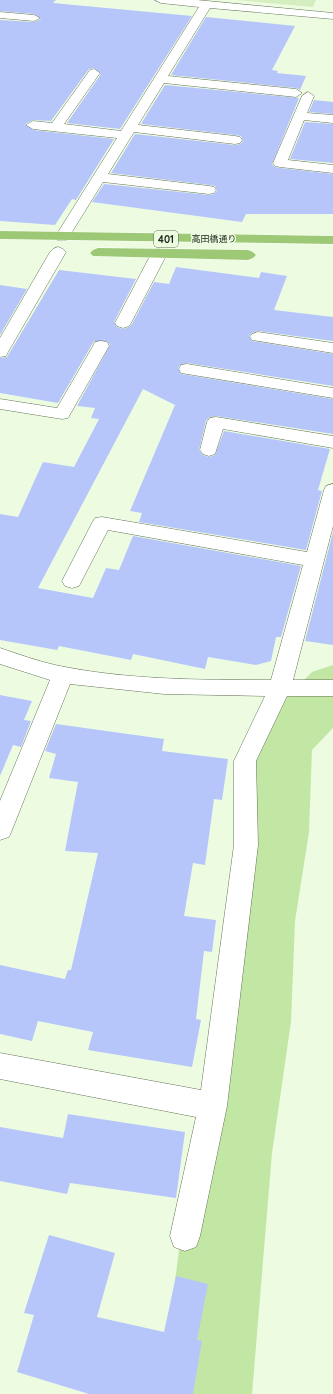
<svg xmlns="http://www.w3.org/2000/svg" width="333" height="1394" font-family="Quicksand,'Noto Sans JP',sans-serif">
  <rect width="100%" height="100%" fill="#edfce1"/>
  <path fill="#d4eebf" d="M236,0h80l-3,7z"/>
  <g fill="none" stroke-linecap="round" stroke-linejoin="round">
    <path fill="#c2e6a4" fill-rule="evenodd" d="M333,665v63l-21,22 -3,82 -14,89 -4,101 -19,131 -20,241h-92l32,-241 23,-131 10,-101 18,-89 7,-89 9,-17 53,-54z"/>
  </g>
  <path fill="#b6c6fb" d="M0,0h56l-3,3 139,13 -72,113 -53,-6 34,-49 -7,-6 -5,1 -38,52 -18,-1 -8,4 8,6 81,9 -38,61 -4,-1 -17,26 -55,-4v-201l34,2 7,-3 -7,-5 -34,-3z
    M206,17l89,9 -23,44 6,1 -1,2 29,3 -6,14 -4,-2 -125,-13z
    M165,85l134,13 -27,66 3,3 5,1 53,6v40h-87l-4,8 -150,-20 12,-18 105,11 5,-1 3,-3 -2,-5 -6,-1 -98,-12 24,-39 100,11 5,-1 3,-3 -2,-5 -6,-1 -94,-11z
    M314,100l19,2v12l-24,-2z
    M305,122l28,2v39l-43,-4z
    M176,267l83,11 2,-6 26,4 -13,34 59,7v24l-75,-10 -6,2 -3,3 3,5 81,13v32l-146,-23 -6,1 -3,4 3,6 152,25v35l-117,-18 -6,1 -4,4 -7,29 4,5 6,2 6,-2 9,-24 106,18 -12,41 4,1 -16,59 -167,-28 3,-9 -12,-2 45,-106 -32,-16 -105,199 55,10 13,-30 13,2 14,-34 168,30 -20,71h-5l-5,24 -15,4 -48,-8 -3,12 -72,-15 -2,6 -72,-14 -2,4 -57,-10v-126l18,3 25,-55 31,5 25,-48 -8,-1 4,-10 -18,-2 33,-61 -3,-4h-13l-36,62 -58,-10v-35l7,-1 52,-87 77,9 -22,43 3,5 6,2 6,-2 3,-3 22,-42 15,2z
    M0,285l27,4 -27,46z
    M333,532v113l-28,-4z
    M0,695l32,6 -8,19 7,1 -10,26 -8,-2 -13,31z
    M56,724l108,15 -2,12 66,8 -6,41 -8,-1 -9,66 -12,-2 -9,53 32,4 -4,32 -8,-1 -8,68 5,1 -9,47 -104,-17 5,-18 -55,-11 -6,20 -32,-7v-69l65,14 3,-9h3l27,-117 -33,-2 13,-69 -29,-4 7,-24 -11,-3z
    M68,1114l117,18 -9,66 -106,-15 -3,11 -67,-13v-54l63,11z
    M49,1235l66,18 -18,64 67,15 12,-56 32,8 -11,56 5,1 -9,53h-104l-72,-22 17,-57 -10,-2z"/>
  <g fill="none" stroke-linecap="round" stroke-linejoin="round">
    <g stroke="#66735b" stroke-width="1">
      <path id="minor" d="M155,0h42l136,13v6l-123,-11 -42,68 128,13 6,4 -6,4 -132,-14 -26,42 97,11 5,1 2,3 -2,3 -5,1 -101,-12 -26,42 101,12 5,1 2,3 -2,3 -5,1 -106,-12 -36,58h-10l-2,-3 62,-99 -84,-9 -7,-4 7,-4 19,2 38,-53 4,-1 6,4 -36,51 57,7 78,-124 -38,-4z
        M0,12l34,3 6,3 -6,3 -34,-3z
        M308,92l6,4 -7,17 26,2v8l-29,-3 -16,40 45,5v8l-53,-6 -5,-1 -2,-3 29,-67z
        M58,247l5,2 3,3 -58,100 -2,4 -6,1v-19l50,-86 3,-3z
        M159,249l5,2 3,3 -36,69 -2,3 -6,2 -6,-2 -2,-3 36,-69 3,-3z
        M258,332l75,11v10l-81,-13 -2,-3 2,-3z
        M101,341l6,1 2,4 -41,72 -6,1 -62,-10v-10l57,9 36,-62 2,-4z
        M187,364l146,24v10l-152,-25 -2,-4 2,-4z
        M216,417l117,19v12l-110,-19 -8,25 -6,2 -6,-2 -3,-4 7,-28 3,-4z
        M333,484v42l-40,154h40v16h-46l-31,65 2,84 -31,261 -27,130 -4,11 -11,4 -11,-4 -4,-11 26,-119 -196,-38v-26l201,37 33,-245v-84l31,-65 -101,-2 -94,-10 -58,146 -3,7 -9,3v-39l50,-121 -50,-16v-16c18,6 37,13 55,17 71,15 145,15 216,15l32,-115 -195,-35 -29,56 -7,2 -7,-2 -3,-5 30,-58 3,-5 7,-1 205,35 17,-62 2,-4z"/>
    </g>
    <g stroke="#fff" stroke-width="1">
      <path id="highway" d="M0,231l333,5v8l-333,-5z
        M98,248l150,2 5,2 3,3 -3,3 -5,2 -155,-4 -3,-3 3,-3z"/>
    </g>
    <use href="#minor" fill="#fff" fill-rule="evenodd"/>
    <use href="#highway" fill="#9dc976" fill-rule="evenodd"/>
  </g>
  <g text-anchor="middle" stroke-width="3" stroke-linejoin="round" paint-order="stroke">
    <g font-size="9" fill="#242a1f" stroke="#edfce1">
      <text x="214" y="242">高田橋通り</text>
    </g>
    <rect fill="#edfce1" stroke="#606959" stroke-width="1" x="154" y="231" width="24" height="16" rx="3"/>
    <g font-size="10" font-weight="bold" fill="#242a1f">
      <text x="166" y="243">401</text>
    </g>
  </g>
</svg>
